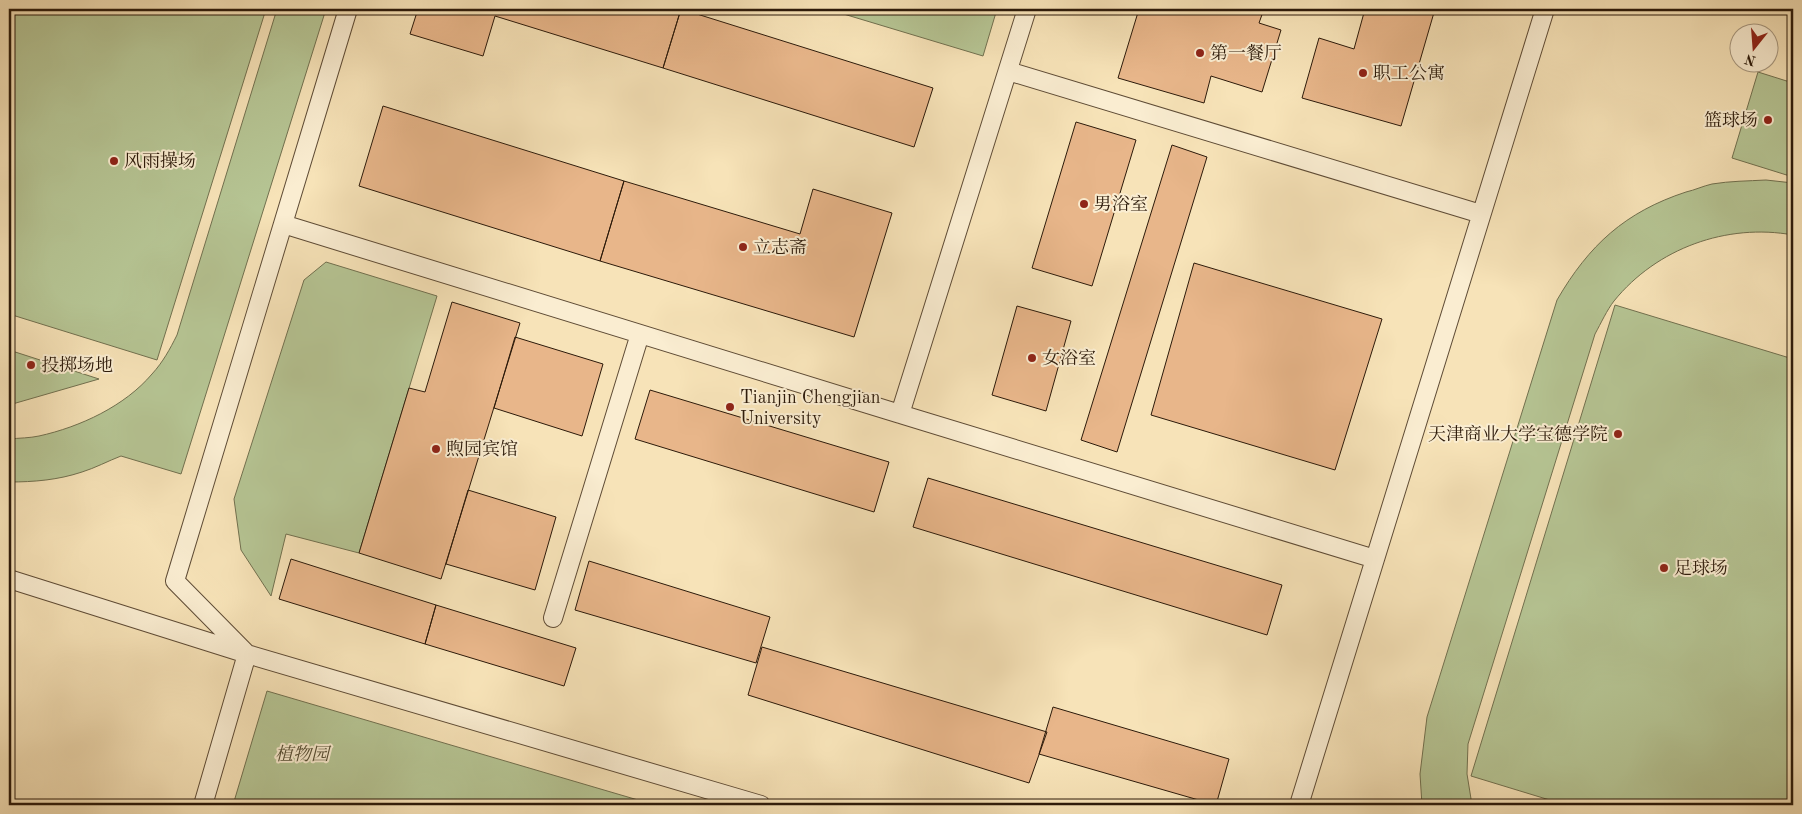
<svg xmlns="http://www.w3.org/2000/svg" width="1802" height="814" font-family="'Old Standard TT','Noto Serif SC',serif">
  <rect width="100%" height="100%" fill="#f7e3b8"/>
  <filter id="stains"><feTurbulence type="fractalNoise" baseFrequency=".004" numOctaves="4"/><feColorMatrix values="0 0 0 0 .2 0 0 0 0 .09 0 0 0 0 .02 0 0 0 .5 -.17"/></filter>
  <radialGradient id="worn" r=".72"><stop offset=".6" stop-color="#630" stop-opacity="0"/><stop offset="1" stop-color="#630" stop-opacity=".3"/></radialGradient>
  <path fill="#b6c594" stroke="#71704f" d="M9,9h257l-109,351 -148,-46z
    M277,9h49l-145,465 -60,-18c-13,5 -26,12 -39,16 -24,8 -48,10 -73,10v-43c10,-1 21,-1 30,-3 41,-9 86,-30 113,-62 11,-12 18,-25 25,-39z
    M827,9h170l-14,47z
    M1758,72l35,11v94l-61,-19z
    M1766,180l27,3v52c-66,-12 -136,13 -179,66 -7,9 -13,22 -19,33l-127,410 -1,30 5,31h-50l-2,-31 7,-57 130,-417c32,-55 68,-88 129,-108 9,-2 17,-6 26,-8 18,-3 36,-3 54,-4z
    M326,262l111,34 -78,257 -73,-19 -15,62 -30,-46 -7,-51 70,-219z
    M1615,305l178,54v446h-227l-95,-29z
    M9,350l90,29 -90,26z
    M267,691l388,114h-422z"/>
  <path fill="#e8b68a" stroke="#2c1a0a" d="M418,9h263l-18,59 -168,-52 -12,40 -73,-22z
    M681,9l252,79 -19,59 -251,-79z
    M1139,9h125l-5,14 22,7 -19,62 -51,-16 -7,27 -86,-25z
    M1365,9h70l-34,117 -99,-28 17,-60 35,11z
    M383,106l241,75 -24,80 -241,-75z
    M1076,122l60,18 -44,146 -60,-18z
    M1172,145l35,12 -90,295 -36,-12z
    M624,181l176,53 13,-45 79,24 -38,124 -254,-76z
    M1194,263l188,56 -47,151 -184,-55z
    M452,302l68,21 -79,256 -82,-26 50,-165 16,4z
    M1017,306l54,15 -25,90 -54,-16z
    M515,337l88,27 -21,72 -88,-28z
    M650,390l239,72 -15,50 -239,-73z
    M928,478l354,107 -15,50 -354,-108z
    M468,490l88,27 -21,73 -89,-26z
    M291,559l145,46 -11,39 -146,-45z
    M589,561l181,56 -14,46 -181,-53z
    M436,605l140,43 -12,38 -139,-42z
    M762,647l285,85 -18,51 -281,-88z
    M1053,707l176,52 -13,46 -177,-51z"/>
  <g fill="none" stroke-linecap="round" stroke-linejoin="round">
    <g stroke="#5f4c36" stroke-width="20">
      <path id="service" d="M1008,71l473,143
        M283,224l617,190 127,-405
        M900,414l475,145
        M9,579l238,75 514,151
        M553,618l87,-284
        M203,805l44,-151 -72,-73 173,-572
        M1299,805l246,-796"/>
    </g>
    <use href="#service" stroke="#faedd1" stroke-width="18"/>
  </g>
  <g fill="#8f2418" stroke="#faedd1" stroke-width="2">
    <circle cx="1200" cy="53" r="5"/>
    <circle cx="1363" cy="73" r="5"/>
    <circle cx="1768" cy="120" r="5"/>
    <circle cx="114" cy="161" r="5"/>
    <circle cx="1084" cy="204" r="5"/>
    <circle cx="743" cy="247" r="5"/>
    <circle cx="1032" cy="358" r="5"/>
    <circle cx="31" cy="365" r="5"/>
    <circle cx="730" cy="407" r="5"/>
    <circle cx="1618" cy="434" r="5"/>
    <circle cx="436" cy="449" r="5"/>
    <circle cx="1664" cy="568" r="5"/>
  </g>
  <g text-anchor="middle" stroke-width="4" stroke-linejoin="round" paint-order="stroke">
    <g font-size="18" fill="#2c1a0a" stroke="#faedd1" text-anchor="start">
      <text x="1210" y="59">第一餐厅</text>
      <text x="1373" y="79">职工公寓</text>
      <text x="1758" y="126" text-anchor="end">篮球场</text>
      <text x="124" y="167">风雨操场</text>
      <text x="1094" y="210">男浴室</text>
      <text x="753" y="253">立志斋</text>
      <text x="1042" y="364">女浴室</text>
      <text x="41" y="371">投掷场地</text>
      <text x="740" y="403">Tianjin Chengjian<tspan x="740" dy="21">University</tspan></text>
      <text x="1608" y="440" text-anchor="end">天津商业大学宝德学院</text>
      <text x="446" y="455">煦园宾馆</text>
      <text x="1674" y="574">足球场</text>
    </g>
    <g font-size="18" font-style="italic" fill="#554d33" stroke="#faedd1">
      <text x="302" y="760">植物园</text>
    </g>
  </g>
  <rect width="1802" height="814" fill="none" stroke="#f7e3b8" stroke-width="30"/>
  <rect x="10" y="10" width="1782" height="794" fill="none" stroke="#2c1a0a" stroke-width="2.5"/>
  <rect x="15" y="15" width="1772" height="784" fill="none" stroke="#2c1a0a"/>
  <g transform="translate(1754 48) rotate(197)"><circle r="24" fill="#faedd1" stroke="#a89981"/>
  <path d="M0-4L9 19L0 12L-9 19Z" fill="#8f2418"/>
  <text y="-8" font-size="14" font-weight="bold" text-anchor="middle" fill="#2c1a0a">N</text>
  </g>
  <rect width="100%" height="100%" filter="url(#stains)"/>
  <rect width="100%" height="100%" fill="url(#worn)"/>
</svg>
